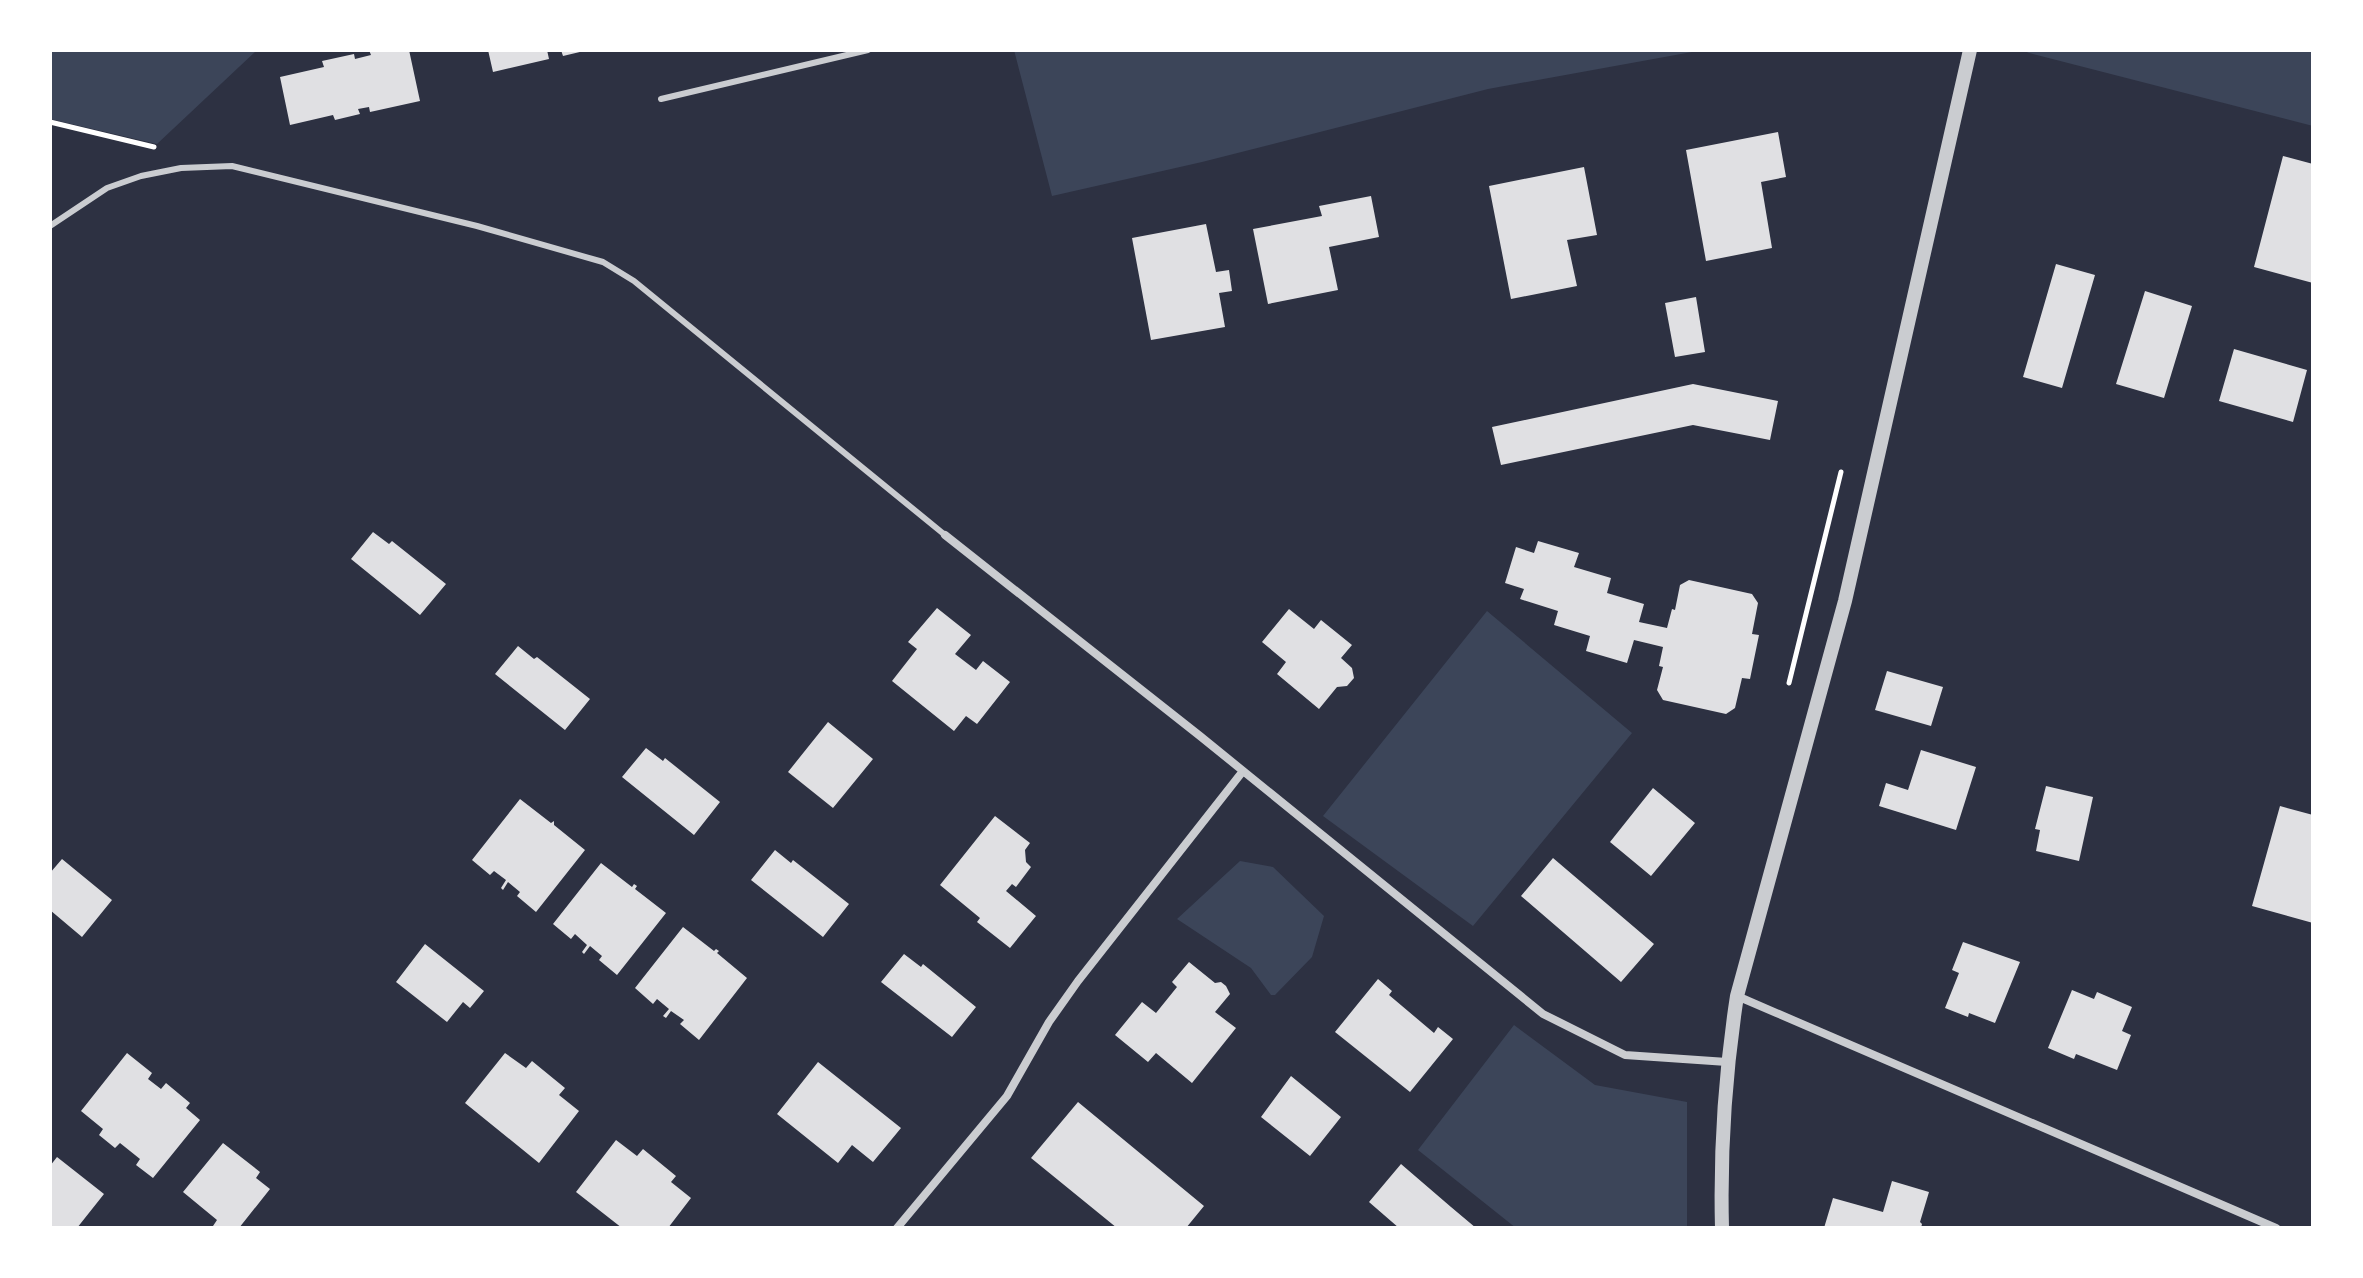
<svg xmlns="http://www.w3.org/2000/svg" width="2363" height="1278" font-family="'Space Grotesk',sans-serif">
  <rect width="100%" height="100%" fill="#2d3142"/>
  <path fill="#3c4559" d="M50,50h207l-100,94 -107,-25z
    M1014,50h689l-215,39 -286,73 -150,34z
    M2022,50h291v76l-284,-73z
    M1487,611l145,122 -159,193 -150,-110z
    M1240,861l33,6 51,49 -12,41 -37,38h-4l-20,-27 -74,-49z
    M1514,1025l81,60 92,17v126h-171l-98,-78z"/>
  <path fill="#e0e0e3" d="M369,50h40l11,51 -50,11 -1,-5 -11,2 2,5 -25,6 -2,-5 -43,10 -10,-48 44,-10 -2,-6 32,-7 1,5 16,-4z
    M488,50h59l2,9 -56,13z
    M561,50h23v1l-21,5z
    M1778,132l8,45 -25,5 11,66 -66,13 -20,-111z
    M2283,156l30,8v119l-59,-16z
    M1584,167l13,68 -30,5 10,46 -66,13 -22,-113z
    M1371,196l8,41 -50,10 9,43 -70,14 -15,-75 69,-13 -3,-10z
    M1206,224l10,48 13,-2 3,21 -13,2 6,34 -74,13 -19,-102z
    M2056,264l39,11 -33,113 -39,-11z
    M2145,291l47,15 -28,92 -48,-14z
    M1696,297l9,55 -30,5 -10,-54z
    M2234,349l73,21 -14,52 -74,-21z
    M1693,384l85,17 -8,39 -77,-15 -192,40 -9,-38z
    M373,532l16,12 3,-3 54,43 -26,31 -69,-56z
    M1538,541l41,12 -5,14 37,11 -4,15 37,11 -5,18 28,6 5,-19 3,1 5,-25 9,-5 63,14 6,9 -6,31 7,1 -9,44 -8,-1 -7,30 -9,6 -63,-14 -6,-10 6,-23 -4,-1 4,-19 -29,-7 -7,23 -41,-12 4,-15 -36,-11 4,-14 -38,-12 4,-10 -19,-6 11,-36 18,6z
    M937,608l34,27 -16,19 21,16 7,-9 27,21 -33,42 -11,-8 -12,15 -62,-50 25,-32 -9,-7z
    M1289,609l25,20 7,-9 31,25 -11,13 11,10 2,10 -7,8 -10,1 -18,22 -42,-35 9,-12 -24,-20z
    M518,646l16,13 3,-2 53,42 -25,31 -70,-56z
    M1887,671l56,16 -12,39 -56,-16z
    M828,722l45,37 -40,49 -45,-36z
    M646,748l17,13 2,-3 55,44 -26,33 -72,-58z
    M1921,750l55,17 -20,63 -77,-24 7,-23 22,7z
    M2046,786l47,11 -14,64 -43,-10 4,-21 -5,-1z
    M1653,788l42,35 -44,53 -41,-34z
    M520,799l31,24 3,-2v4l31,25 -49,62 -19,-16 3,-4 -12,-10 -5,8 -2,-2 5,-8 -12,-9 -4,4 -18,-15z
    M2280,806l33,9v108l-61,-17z
    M995,816l35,27 -5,7 1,12 5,5 -15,20 -4,-3 -6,7 30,25 -26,32 -33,-26 3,-4 -40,-33z
    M775,850l16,13 2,-3 56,44 -26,33 -72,-57z
    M1553,858l101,86 -33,38 -100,-86z
    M62,859l50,41 -30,37 -32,-27v-37z
    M601,863l31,24 2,-3 3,2 -2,3 31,24 -49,62 -18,-15 3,-4 -12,-10 -6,8 -2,-2 5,-7 -12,-11 -4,5 -18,-15z
    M683,927l31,24 2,-2 3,2 -2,2 30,25 -48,62 -19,-16 4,-4 -13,-9 -5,7 -3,-2 6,-7 -12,-10 -4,5 -18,-16z
    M1963,942l57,20 -25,61 -26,-10 -1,4 -23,-9 14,-35 -7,-3z
    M425,944l59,47 -14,17 -7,-6 -16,20 -51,-40z
    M904,954l17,13 2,-3 53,43 -24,30 -71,-55z
    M1189,962l26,21 6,-1 5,4 4,8 -15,18 21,16 -44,55 -36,-30 -8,9 -33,-27 27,-33 14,11 21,-26 -5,-5z
    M1378,979l14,12 -3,4 45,38 4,-6 15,12 -43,53 -75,-60z
    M2072,990l22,9 3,-7 35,15 -10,24 9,4 -14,35 -41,-16 -2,5 -26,-11z
    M127,1053l25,20 -4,6 13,10 5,-6 24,20 -4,5 14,12 -47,58 -17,-13 4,-6 -20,-16 -5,5 -16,-13 4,-6 -22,-18z
    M505,1053l21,15 6,-7 33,27 -6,7 20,16 -40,52 -74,-60z
    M818,1062l83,66 -28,34 -21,-17 -14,18 -61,-49z
    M1291,1076l50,41 -31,39 -49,-39z
    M1078,1102l126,104 -18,22h-69l-86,-70z
    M616,1140l21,16 6,-7 33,27 -5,6 20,16 -23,30h-46l-46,-36z
    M223,1143l37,29 -4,6 14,11 -31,39h-23l-3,-2 4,-6 -34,-28z
    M57,1157l47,37 -27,34h-27v-62z
    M1401,1164l50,43 25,21h-77l-30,-26z
    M1892,1181l37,11 -9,30 2,2 -1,4h-97l9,-30 50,14z"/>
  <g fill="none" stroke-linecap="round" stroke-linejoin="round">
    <path stroke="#fff" stroke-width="5" d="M50,122l104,25
      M1789,683l52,-211"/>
    <path stroke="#caccd0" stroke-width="6" d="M661,99l207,-49
      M50,226l57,-38 34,-12 40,-8 51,-2 245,60 126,36 31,19 311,254"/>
    <path stroke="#caccd0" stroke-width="8" d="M945,535l255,201 343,278 82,41 102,7
      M1737,996l539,232
      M897,1228l110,-132 42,-74 29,-41 165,-210"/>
    <path stroke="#caccd0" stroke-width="14" d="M1722,1228c-2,-78 3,-154 15,-232l108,-395 125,-551"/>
  </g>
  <rect width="2363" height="1278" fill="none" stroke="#ffffff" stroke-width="104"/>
</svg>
